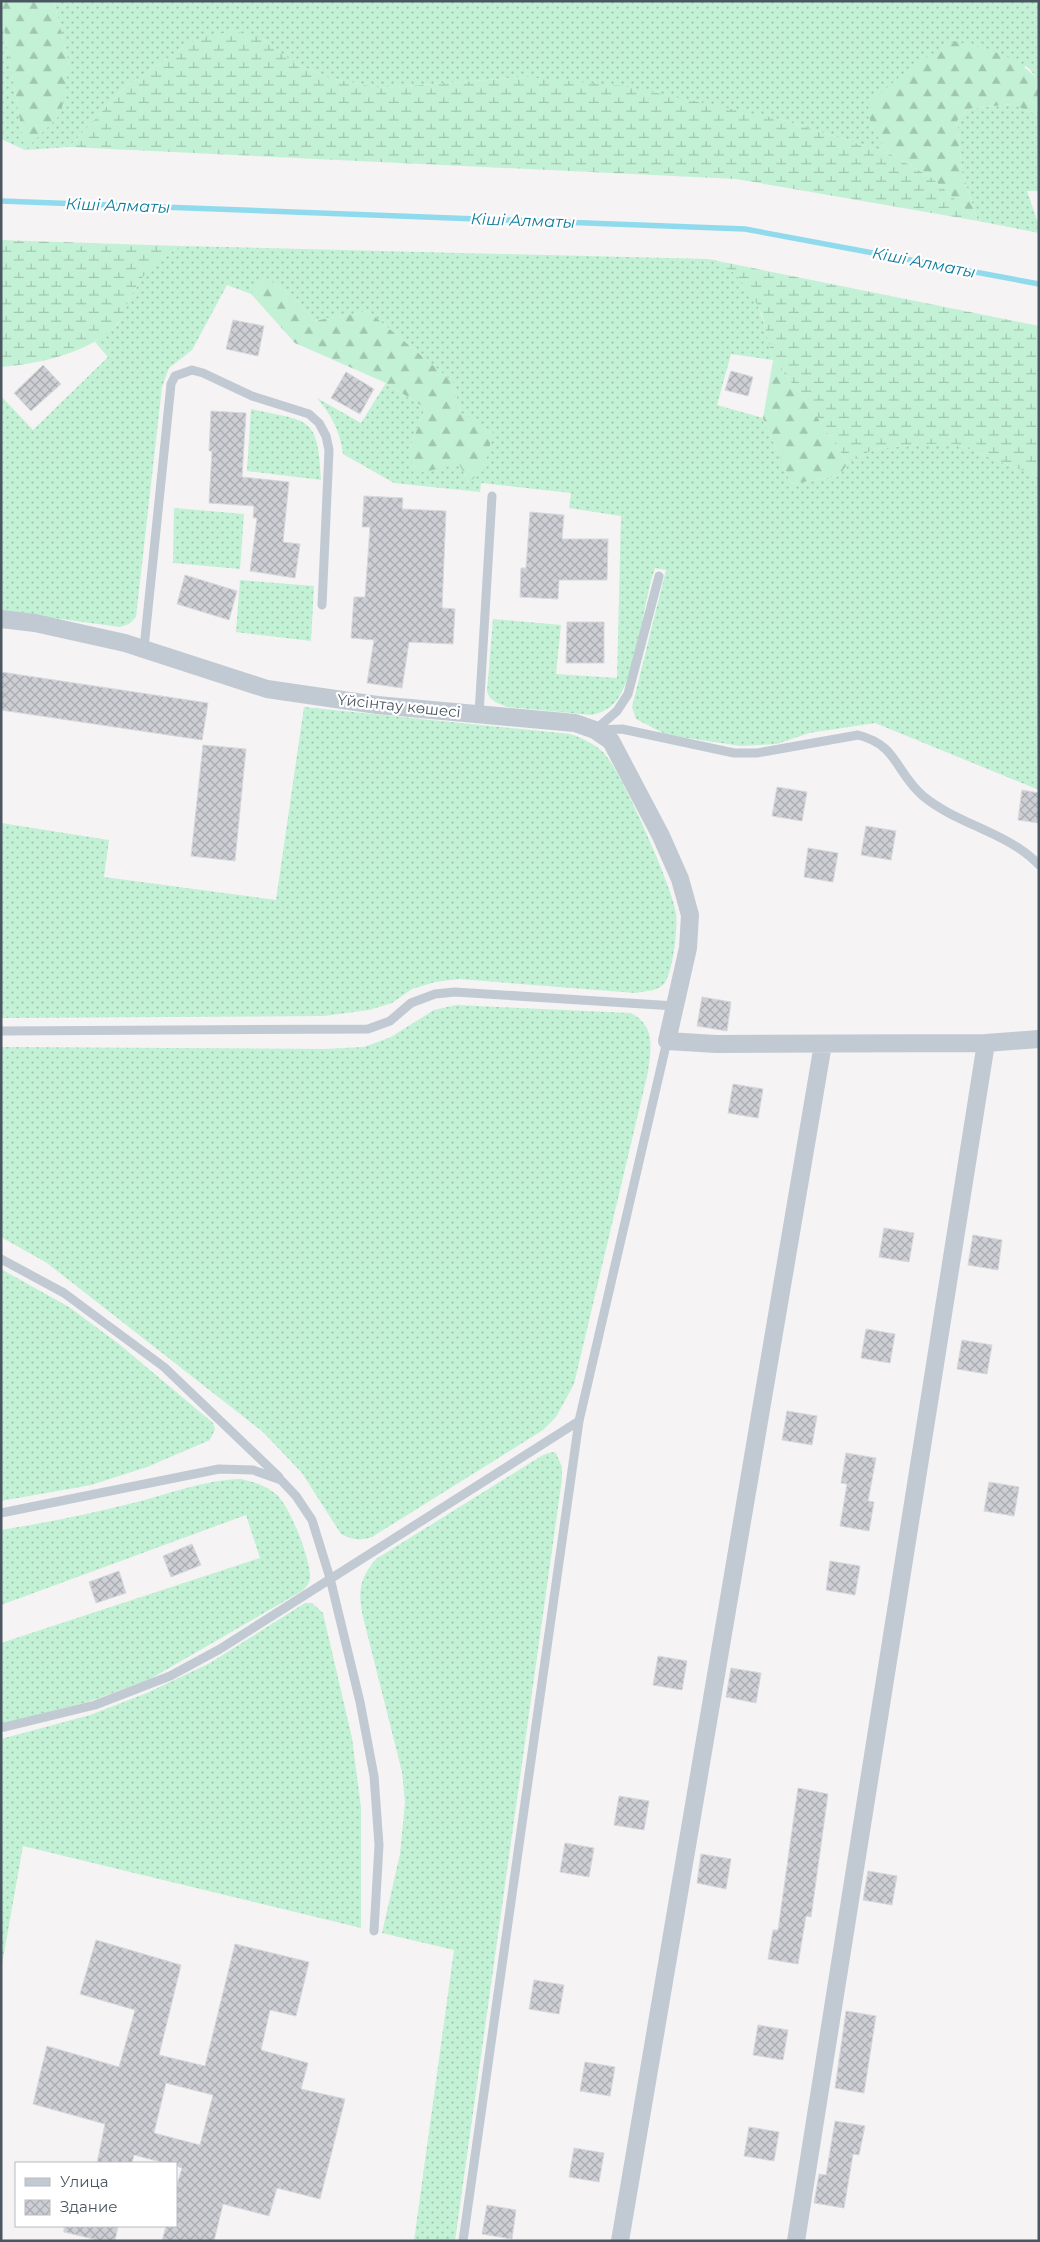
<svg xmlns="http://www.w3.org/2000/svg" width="1040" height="2242" font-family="Montserrat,sans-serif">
  <defs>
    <pattern id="grass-dots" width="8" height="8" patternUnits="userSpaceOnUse" patternTransform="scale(1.25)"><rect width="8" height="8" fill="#c3f1d5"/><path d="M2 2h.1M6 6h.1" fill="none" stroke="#a0c6b0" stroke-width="1.8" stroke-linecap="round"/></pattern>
    <pattern id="forest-firs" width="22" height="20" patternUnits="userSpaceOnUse" patternTransform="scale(1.25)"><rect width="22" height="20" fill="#c3f1d5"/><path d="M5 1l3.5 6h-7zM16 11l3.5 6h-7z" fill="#a0c6b0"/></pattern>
    <pattern id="wetland-marsh" width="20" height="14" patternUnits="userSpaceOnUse" patternTransform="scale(1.25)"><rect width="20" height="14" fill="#c3f1d5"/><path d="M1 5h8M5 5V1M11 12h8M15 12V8" fill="none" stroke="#a0c6b0"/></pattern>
    <pattern id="building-cross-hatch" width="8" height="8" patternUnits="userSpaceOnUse" patternTransform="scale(1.25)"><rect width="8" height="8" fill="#cdcfd5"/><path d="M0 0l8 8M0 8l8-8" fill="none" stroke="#a8abb0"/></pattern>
  </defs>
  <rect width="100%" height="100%" fill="#f5f3f3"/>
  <path fill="url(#grass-dots)" d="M54,1h985v80l-12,-15 -156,61 19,27 -107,-34 -258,-43 -145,11 -51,-10 -35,-15 -32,-25 -70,4 -67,45 -56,60 -44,3 -24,-11v-112l3,1 21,121 44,-84z
    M1012,104l27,11v76h-12l12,35v7l-61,-12 -16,-49 -5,-51 11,-12z
    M180,246l528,13c8,4 18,8 25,13 27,20 32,57 40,88l-42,-6 -14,51 46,13 28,66 48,-8 9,-13 26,-14 46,-5h36l83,33v313l-164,-67 -66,10 -32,11 -36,2 -74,-11 -31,-16 -4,-12 34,-137 -11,-2c-13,37 -16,100 -38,132 -6,8 -16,13 -25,15l-84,-8c-9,-3 -17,-5 -21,-15l6,-73 68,6 -5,49 61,4 4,-162 -52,-8 2,-15 -90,-10 -1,9 -86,-9 -51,-29c-3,-23 -11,-38 -26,-56l44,25 25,-40 39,25 -16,43 50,13 10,18 -9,-70 -7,-30 -85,-71 -54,10 -16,-20 -33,-24 -14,17 -24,-9 -35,65 -23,18 -7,19 -26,230 -7,7 -9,3 -119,-16v-215l32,34 75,-73 -13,-15 23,-18 14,-30 17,-27z
    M251,409c59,13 67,6 70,71l-74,-9z
    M174,508l70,6 -4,55 -67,-6z
    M240,580l74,6 -3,55 -75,-9z
    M304,707l266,27c12,4 23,9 33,18 17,16 70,137 73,161 2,14 -3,60 -12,71 -6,7 -19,7 -28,9l-177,-14 -24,3 -23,7 -20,14 -23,7 -45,6 -323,2v-195l108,17 -5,37 172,23z
    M456,1005l175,8c25,13 20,35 17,59l-74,312 -18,33 -13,13 -171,107c-12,4 -20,3 -31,-3l-39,-61 -39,-41 -216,-169 -46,-26v-190l324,2 39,-2 27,-10 43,-27z
    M1,1269l68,38 50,37 94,79 2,6 -5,11 -63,27 -56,18 -90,16z
    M552,1452l4,1 6,14v12l-107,762h-41l40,-291 -72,-17 18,-79 5,-52 -3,-30 -39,-155c-5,-25 -4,-38 13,-58l167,-104z
    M241,1479c13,3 24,6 35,15 14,12 35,66 34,84 0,5 -4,9 -8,13l-152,88 -62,23 -87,22v-81l259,-85 -14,-43 -245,90v-75c43,-7 85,-15 128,-26 37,-9 74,-24 112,-25z
    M305,1603h7l11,10 29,125 9,69v121l-338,-82 -22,124v-231l89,-24 57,-22 63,-30z"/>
  <path fill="url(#forest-firs)" d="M1,1h53l15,64 -8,49 -36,36 -21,-122 -3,-1z
    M954,41c32,8 62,13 85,40v34l-28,-11 -43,5 -11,12 5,51 16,49 -46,-43 -42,-24 -19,-27 -3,-23 43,-37z
    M265,277l33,24 16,20 54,-10 85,71 7,30 33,20 -9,38 -15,12 -10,-18 -45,10 -5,-23 16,-43 -39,-25 -91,-40 -44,-49z
    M773,360l32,39 43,64 -9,13 -48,8 -28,-66z"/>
  <path fill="url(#wetland-marsh)" d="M229,30l33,8 32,25 35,15 51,10 145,-11 99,9 159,34 107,34 42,24 46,43 -242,-42 -667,-32 56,-60 67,-45z
    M1,240l179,6c-24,16 -33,22 -48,48 -5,9 -8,22 -15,30 -26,29 -79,40 -116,43z
    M708,259l331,67v151l-83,-33h-36l-46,5 -26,14 -43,-64 -32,-39 -11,-45 -9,-19 -20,-24z"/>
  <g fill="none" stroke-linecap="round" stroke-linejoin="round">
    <path stroke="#90daee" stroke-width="5.5" d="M1,201l744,28 294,55"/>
  </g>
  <path fill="url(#building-cross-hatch)" stroke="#d7d9de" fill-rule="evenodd" d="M233,320l31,6 -6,30 -32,-7z
    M43,365l18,19 -30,27 -17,-18z
    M731,371l22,6 -5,19 -23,-6z
    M346,372l28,17 -14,25 -29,-16z
    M211,411l35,2 -4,64 47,5 -6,60 17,2 -5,34 -45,-7 7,-53h-4l1,-12 -45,-3 3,-52h-3z
    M364,496l39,2 -1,11 44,2 -4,97 13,1 -2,35 -44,-2 -7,46 -35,-5 7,-43 -23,-2 3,-41h11l5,-70h-8z
    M530,512l34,3 -2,24h46l-1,41h-48l-1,19 -38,-2 1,-29h5z
    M185,575l52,16 -8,29 -52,-16z
    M567,622h37v41h-38z
    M1,672l207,31 -6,37 -201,-30z
    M203,745l43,4 -11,112 -44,-5z
    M777,787l30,5 -5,29 -30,-5z
    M1022,790l17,3v30l-21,-3z
    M866,826l30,5 -5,29 -30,-5z
    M808,848l30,5 -5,29 -29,-5z
    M702,997l29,5 -4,29 -30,-5z
    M733,1084l30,5 -5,29 -30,-5z
    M884,1228l30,5 -5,29 -30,-5z
    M973,1235l29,5 -4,30 -30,-5z
    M866,1329l29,5 -5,29 -29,-5z
    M962,1340l30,5 -5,29 -30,-5z
    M787,1411l30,5 -5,29 -30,-5z
    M846,1453l30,5 -8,43 6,1 -5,29 -29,-5 7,-42 -6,-1z
    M989,1482l30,5 -5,29 -30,-5z
    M192,1544l9,21 -30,12 -8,-21z
    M830,1561l30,5 -5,29 -29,-5z
    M119,1571l7,22 -30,10 -7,-21z
    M658,1656l29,5 -5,29 -29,-5z
    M731,1668l30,5 -5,30 -30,-6z
    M798,1788l30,6 -17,123 -5,-1 -8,48 -30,-5 5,-29h5z
    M619,1796l30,5 -5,29 -30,-5z
    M565,1843l29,5 -5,29 -29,-5z
    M701,1854l30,5 -5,30 -29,-6z
    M868,1871l29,5 -5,29 -29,-5z
    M96,1940l85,25 -22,90 46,11 30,-122 74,18 -13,54 -26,-6 -9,40 47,13 -7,26 44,10 -25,100 -43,-11 -8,28 -46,-12 -9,37h-52l4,-15h10v-38l6,-20 -6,-2v-3h-11l-31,-8 -2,8h-35l8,-39 -72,-20 14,-58 72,21 16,-57 -55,-16zM166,2083l47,12 -13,50 -46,-12z
    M534,1980l30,5 -5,29 -30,-5z
    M846,2011l30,5 -12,77 -29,-5z
    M758,2025l30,5 -5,30 -30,-5z
    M585,2062l30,5 -5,29 -30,-5z
    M835,2121l30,5 -6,29 -6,-1 -9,54 -30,-5 5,-29 7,1z
    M749,2127l30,5 -5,29 -30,-5z
    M574,2148l30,5 -5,29 -30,-5z
    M487,2205l29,5 -4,29 -30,-5z
    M64,2226h54l-3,15h-13l-38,-9z"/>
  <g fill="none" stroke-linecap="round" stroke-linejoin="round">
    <path stroke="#c1cad2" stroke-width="9" d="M659,576l-31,118 -11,17 -22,19 27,-1 112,24h23l101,-18c40,10 37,37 65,61 35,29 85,36 116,69
      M144,648l27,-264 4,-8 17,-6 11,3 49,23 57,18 10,9 7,13 3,14 -7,155
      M479,714l13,-218
      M1,1031l367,-2 22,-8 21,-18 24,-9 20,-2 220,14
      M1,1259l63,34 100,74 115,110
      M1,1513l218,-44 34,1 28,10 15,16 16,24 18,58 30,124 14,74 5,69 -5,86
      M1,1728l94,-23 75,-29 50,-27 359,-228
      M463,2241l116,-820 88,-380"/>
    <path stroke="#c1cad2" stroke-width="18" d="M1,619l34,4 90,20 142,46 110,16 198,18 20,7 16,11 50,95 19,43 10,36 -2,33 -21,93 49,3 270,-1 -190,1198
      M986,1043l53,-4
      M620,2241l203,-1197"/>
  </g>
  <g text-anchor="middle" stroke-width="4.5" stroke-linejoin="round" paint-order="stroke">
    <g font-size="15" fill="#4a5661" stroke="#fff">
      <text transform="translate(399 706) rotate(6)" y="5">Үйсінтау көшесі</text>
    </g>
    <g font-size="16" font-style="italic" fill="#0c7c9b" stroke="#fff">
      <text transform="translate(118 205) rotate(2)" y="6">Кіші Алматы</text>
      <text transform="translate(523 220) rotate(2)" y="6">Кіші Алматы</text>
      <text transform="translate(924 262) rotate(11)" y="6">Кіші Алматы</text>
    </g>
  </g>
  <rect width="1040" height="2242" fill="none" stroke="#4a5661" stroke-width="5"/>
  <rect x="15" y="2162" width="162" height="65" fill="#ffffff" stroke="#b7bbc0"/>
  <rect x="25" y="2178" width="25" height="8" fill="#c1cad2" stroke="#b7bbc0"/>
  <text x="60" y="2187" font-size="15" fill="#4a5661">Улица</text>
  <rect x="25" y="2200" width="25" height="15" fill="url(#building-cross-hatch)" stroke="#b7bbc0"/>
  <text x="60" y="2212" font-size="15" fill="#4a5661">Здание</text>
</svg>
